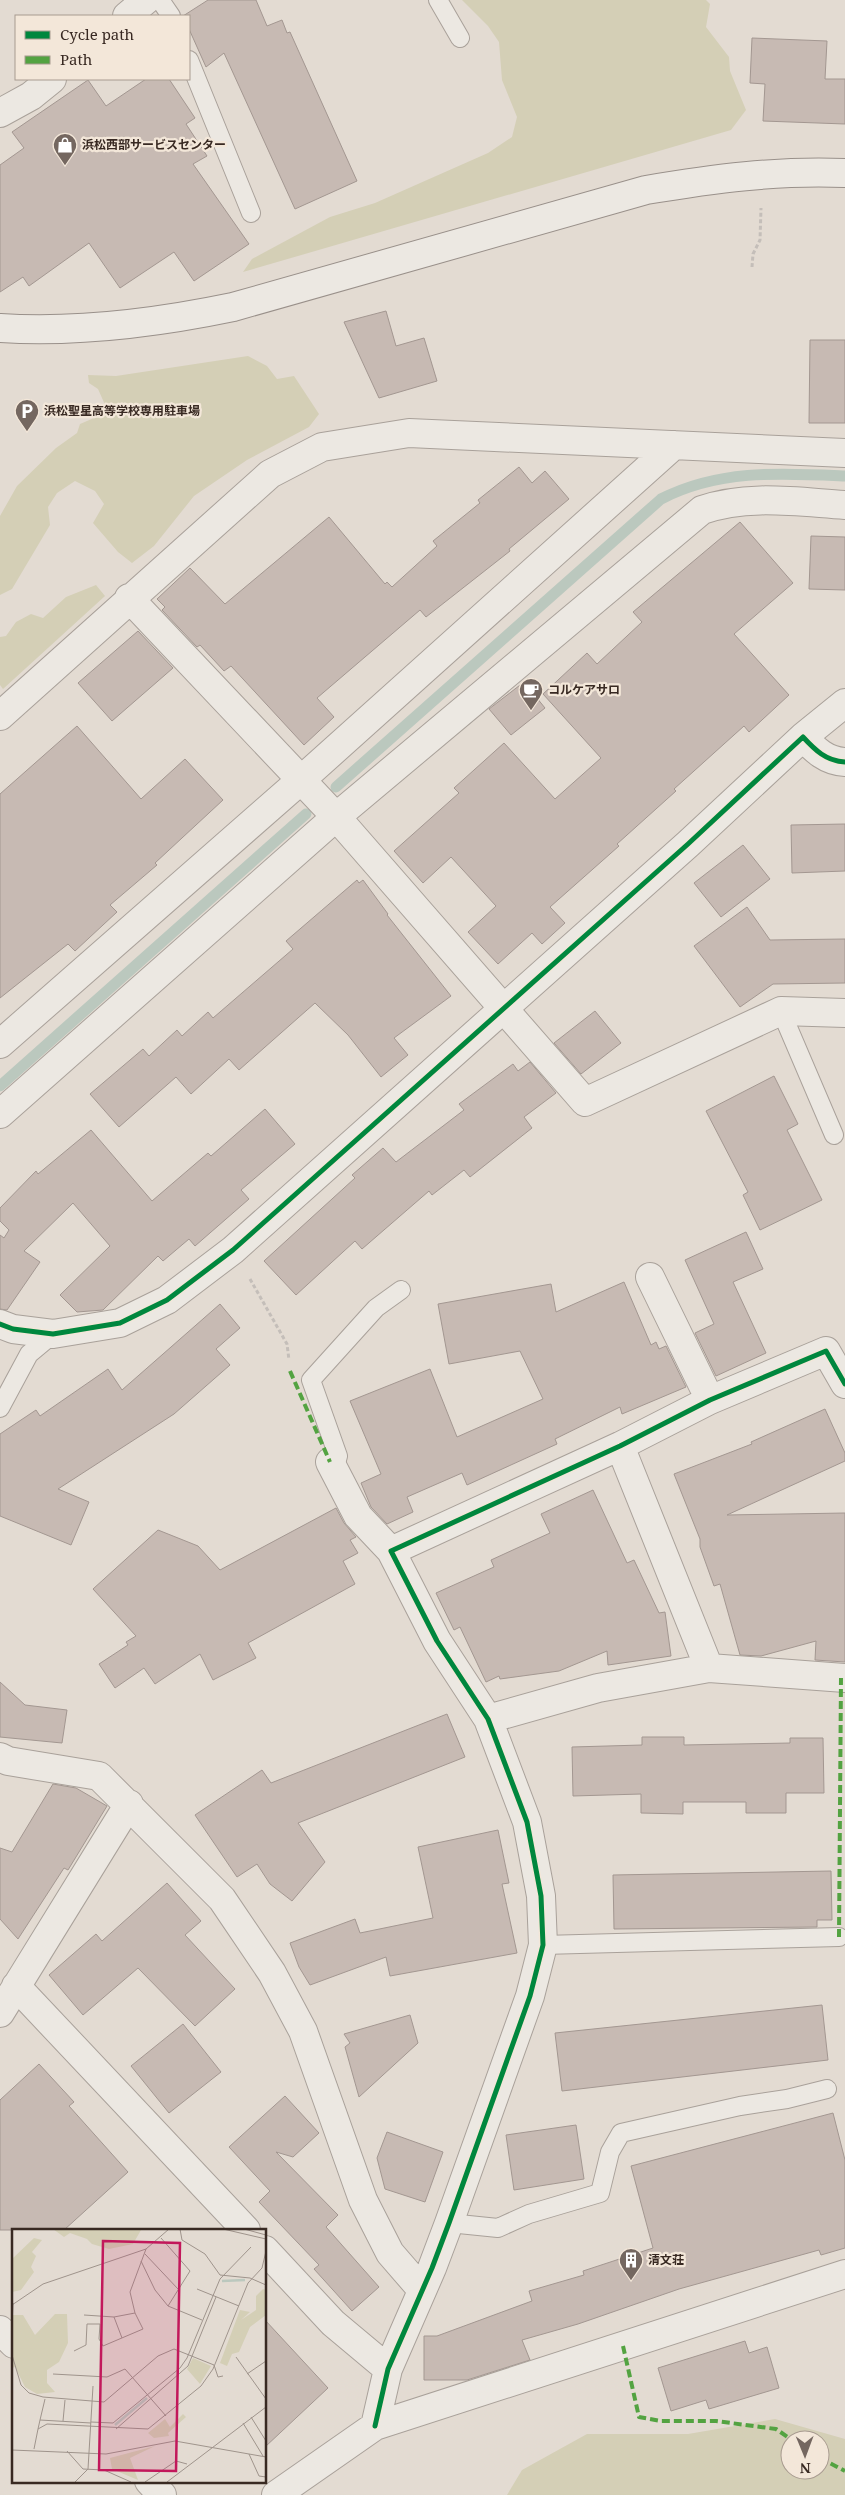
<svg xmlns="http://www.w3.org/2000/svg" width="845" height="2495" font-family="'Noto Serif','Noto Sans JP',serif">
  <rect width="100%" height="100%" fill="#e3dbd2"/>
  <path fill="#d4cfb6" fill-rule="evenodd" d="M462,0h244l4,4 -4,23 23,30 1,14 16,39 -15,20 -488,142 9,-13 78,-42 45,-14 113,-50 24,-16 5,-20 -15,-37 -3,-38 -11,-16z
    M248,356l19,10 10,13 17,-3 25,38 -10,13 -62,33 -53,36 -40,50 -22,17 -14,-11 -25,-29 11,-19 -9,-13 -20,-10 -18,12 -9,14 2,18 -38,64 -12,6v-79l17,-30 39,-38 21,-15 3,-9 21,-9 5,-8 -8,-18 -9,-6 -1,-8 28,1z
    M96,585l9,11 -102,93 -3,-4v-48l6,-1 10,-14 15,-8 12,4 23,-21z
    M775,2419l70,20v56h-338l15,-25 65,-36h101zM790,2440h30v30h-30z"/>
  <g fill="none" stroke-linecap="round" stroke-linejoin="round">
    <path stroke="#bbc8be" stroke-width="11" d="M336,787l325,-288c58,-30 120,-26 184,-23
      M0,1086l306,-272"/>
  </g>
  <path fill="#c7bab3" stroke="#a39791" d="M208,0h48l11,26 15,-6 5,13 3,-1 67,149 -62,28 -71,-156 -18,14 -17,-38v-13h-6z
    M752,38l75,3 -2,38h20v45l-82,-3 2,-37 -15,-1z
    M146,79h23l26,39 -9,6 21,32 -14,8 56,80 -55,37 -20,-29 -54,36 -31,-45 -60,43 -6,-9 -23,15v-127l24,-17 -12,-16 76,-52 18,26z
    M386,311l10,35 28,-8 13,43 -58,17 -35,-76z
    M810,340h35v83h-36z
    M519,467l13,16 13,-12 24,28 -60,50 1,2 -84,66 -6,-7 -103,88 17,19 -30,28 -73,-79 -7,5 -24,-26 -3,2 -35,-37 3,-3 -8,-8 33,-31 35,36 104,-87 56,67 2,-2 5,5 45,-41 -4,-5 47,-38 -2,-3z
    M740,522l53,61 -59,51 55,61 -40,37 -5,-6 -70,63 2,2 -59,53 2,2 -69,61 15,16 -23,21 -10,-11 -34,31 -30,-32 28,-26 -45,-49 -28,26 -29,-32 65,-58 -5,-5 50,-45 51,56 46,-41 -58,-64 44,-41 10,11 45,-42 -9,-10z
    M811,536l34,1v53l-36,-1z
    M138,631l35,37 -61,53 -34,-38z
    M524,682l21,26 -34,27 -22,-26z
    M77,726l64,73 44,-40 38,41 -68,63 2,2 -47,40 7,7 -42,39 -7,-7 -68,54v-204z
    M845,824v47l-53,2 -1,-48z
    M743,845l27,34 -49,38 -27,-34z
    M357,880l2,3 4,-3 25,34 -1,1 64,81 -57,42 14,17 -27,22 -33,-42 -33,-32 -76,67 -10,-11 -38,35 -15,-17 -57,50 -29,-33 53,-45 6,7 28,-26 5,6 26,-24 5,6 80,-69 -7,-8z
    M747,907l23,33 75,-1v44l-72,1 -33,23 -46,-61z
    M595,1011l26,32 -40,31 -27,-31z
    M530,1062l26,31 -32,24 8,11 -62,49 -6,-7 -32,25 -3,-4 -67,58 -7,-8 -59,54 -32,-34 91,-83 -3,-3 31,-27 13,14 68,-52 -5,-6 54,-40 5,7z
    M774,1076l24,48 -11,6 35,70 -62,30 -17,-35 5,-3 -42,-81z
    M265,1109l30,35 -54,46 8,9 -54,47 -6,-7 -26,22 -5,-5 -55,54 -26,2 -17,-17 50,-49 -37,-43 -49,48 16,11 -33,48 -7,-1v-74l4,3 5,-8 -9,-9v-13l36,-37 2,3 53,-44 61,71 56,-48 3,3z
    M746,1232l17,37 -30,13 33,71 -50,23 -21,-43 19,-9 -29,-64z
    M624,1282l27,63 5,-3 3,7 7,-3 20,41 -64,27 -2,-7 -65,32 2,5 -90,41 -5,-12 -55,24 6,15 -26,12 -16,-17 -10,-24 20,-9 -31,-73 80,-32 27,68 86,-38 -23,-48 -71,13 -11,-60 113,-20 5,28z
    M220,1304l20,24 -24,21 14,16 -56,49 -116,75 31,13 -18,43 -71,-29v-82l36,-24 4,6 68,-47 14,21z
    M825,1409l20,44v8l-118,54 118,-2v149l-30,-2 1,-19 -55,15 -21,-1 -20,-71 -6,2 -14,-39v-8l-26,-65 78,-30 -1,-2z
    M593,1490l34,73 7,-3 25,53 6,-1 6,44 -63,9 -1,-14 -48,20 -59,8 -1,-3 -13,6 -26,-55 -6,3 -18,-37 58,-26 -3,-7 59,-27 -9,-19z
    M336,1508l8,15 12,14 -6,3 8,13 -15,8 12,23 -107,59 8,15 -43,22 -13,-26 -45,30 -11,-16 -29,20 -16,-24 29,-19 -2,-3 10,-6 -43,-47 65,-59 40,16 22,24z
    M0,1682l25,23 42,5 -5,33 -62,-6z
    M447,1714l18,43 -167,66 27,39 -33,39 -22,-17 -13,-20 -20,13 -42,-62 67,-45 9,13z
    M642,1737h42v8l106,-2v-5h33l1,55h-38v20h-40v-11h-63v12l-42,-1v-19l-68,2 -1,-49 70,-2z
    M53,1784l23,4 31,18 -39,64 -4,-2 -46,71 -18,-20v-71l12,4z
    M498,1830l11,53 -7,1 15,69 -127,23 -4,-19 -76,28 -11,-18 -9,-24 65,-24 5,14 73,-15 -15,-71z
    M831,1871l1,49h-15v7l-203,2 -1,-54z
    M167,1883l34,38 -16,14 50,54 -40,37 -57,-58 -55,47 -34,-40 47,-41 6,7z
    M822,2005l6,55 -266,31 -7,-58z
    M410,2015l8,28 -59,54 -14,-50 5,-4 -6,-9z
    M183,2024l38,48 -52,41 -38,-47z
    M39,2064l35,38 -5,4 59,66 -64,58h-64v-130z
    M285,2096l34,37 -26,24 -17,-5 62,63 -12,12 53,60 -27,24 -38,-42 5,-4 -60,-63 11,-11 -41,-44z
    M833,2113l12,47v88l-24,7 -2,-5 -140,39 -101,35 -56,16 8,20 -63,20h-43v-44h13l95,-35 -3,-10 55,-16 -1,-4 70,-23 -22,-82z
    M576,2125l8,54 -70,11 -8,-55z
    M387,2132l56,20 -18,50 -40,-13 -8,-31z
    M265,2320l63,68 -63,59z
    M745,2341l4,12 18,-6 12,41 -70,21 -3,-9 -35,11 -13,-43z"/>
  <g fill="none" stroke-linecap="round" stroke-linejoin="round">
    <g stroke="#a9a19a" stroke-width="20">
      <path id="lane" d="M160,0l11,16
        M438,0l22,38
        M189,60l62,153
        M781,1011l53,124
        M0,1408l29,-54 24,-20
        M334,1471l4,-15 -27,-76 65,-72 25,-18
        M543,1945l296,-8
        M449,2223l49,5 31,-14 71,-21 10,-41 11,-19 119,-27 47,-7 40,-10"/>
    </g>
    <g stroke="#a9a19a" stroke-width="30">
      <path id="street" d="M127,16l19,-16
        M0,113l31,-17 21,-17
        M129,598l210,222 246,282 196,-91 64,2
        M0,716l270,-242 52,-27 87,-14 436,20
        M803,737l42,-34
        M0,1044l301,-264 373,-335
        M0,1114l336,-297 366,-307c46,-16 95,-8 143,-5
        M650,1277l60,123
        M0,1324l13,5 40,5 67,-11 47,-23 66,-50 455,-406 115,-107c12,13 23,24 42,25
        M330,1462l28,54 33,35
        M709,1668l136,10
        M488,1719l110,-31 111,-20 -89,-222
        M0,1757l8,4 91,15 123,123 50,74 31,58 60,169 27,53 32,37
        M16,1986l230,244
        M0,2013l129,-209
        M265,2250l68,73 55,46
        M0,2330l14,14
        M375,2426l13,-57 44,-101 17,-45 81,-227 13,-51 -2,-49 -14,-74 -39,-103 -51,-78 -46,-90 229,-105 90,-46 116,-49 19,33
        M149,2481l13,14
        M276,2495l99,-69 470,-152"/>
    </g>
    <g stroke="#99908a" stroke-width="30">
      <path id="secondary" d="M0,328c79,5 156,-5 233,-21l413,-117c66,-11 132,-20 199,-17"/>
    </g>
    <path stroke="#c4beb9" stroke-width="3" stroke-dasharray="4 2.5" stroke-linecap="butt" d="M752,267l1,-13 7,-14 1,-32
      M250,1279l37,65 2,16"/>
    <use href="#lane" stroke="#ece8e2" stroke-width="18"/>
    <use href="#street" stroke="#ece8e2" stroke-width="28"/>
    <use href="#secondary" stroke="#ece8e2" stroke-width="28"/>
    <path stroke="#53a341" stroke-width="4" stroke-dasharray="8 4" stroke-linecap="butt" d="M290,1371l40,91
      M839,1937l2,-259
      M623,2346l16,71 22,4h55l60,8 16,11
      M820,2458l25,13"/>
    <g stroke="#f3e7d9" stroke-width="8">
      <path id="cycleway" d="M0,1324l13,5 40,5 67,-11 47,-23 66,-50 455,-406 115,-107c12,13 23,24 42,25
        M375,2426l13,-57 44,-101 17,-45 81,-227 13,-51 -2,-49 -14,-74 -39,-103 -51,-78 -46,-90 229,-105 90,-46 116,-49 19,33"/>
    </g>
    <use href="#cycleway" stroke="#00873e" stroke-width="5"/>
  </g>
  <defs>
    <g id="shop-pin" transform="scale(1.25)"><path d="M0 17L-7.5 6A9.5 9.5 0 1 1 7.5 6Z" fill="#746760" stroke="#f3e7d9"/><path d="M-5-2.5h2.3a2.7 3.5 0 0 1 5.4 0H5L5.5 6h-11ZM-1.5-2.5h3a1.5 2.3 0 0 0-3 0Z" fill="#fff"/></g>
    <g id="parking-pin" transform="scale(1.25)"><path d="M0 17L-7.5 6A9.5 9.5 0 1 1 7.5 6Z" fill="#746760" stroke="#f3e7d9"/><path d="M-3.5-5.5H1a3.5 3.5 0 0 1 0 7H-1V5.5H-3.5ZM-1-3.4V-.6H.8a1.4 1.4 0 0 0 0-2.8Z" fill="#fff"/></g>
    <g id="cafe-pin" transform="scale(1.25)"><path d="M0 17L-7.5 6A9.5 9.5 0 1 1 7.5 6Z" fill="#746760" stroke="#f3e7d9"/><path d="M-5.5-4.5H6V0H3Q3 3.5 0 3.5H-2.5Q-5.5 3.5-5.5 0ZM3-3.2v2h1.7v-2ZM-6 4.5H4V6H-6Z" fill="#fff"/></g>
    <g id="building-pin" transform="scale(1.25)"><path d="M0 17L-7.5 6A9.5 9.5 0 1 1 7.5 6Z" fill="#746760" stroke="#f3e7d9"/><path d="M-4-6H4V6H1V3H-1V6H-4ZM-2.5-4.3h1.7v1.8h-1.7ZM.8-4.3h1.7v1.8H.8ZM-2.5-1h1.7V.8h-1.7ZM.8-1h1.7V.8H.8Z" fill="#fff"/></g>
  </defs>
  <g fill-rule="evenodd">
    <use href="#shop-pin" x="65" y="145"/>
    <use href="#parking-pin" x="27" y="411"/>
    <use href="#cafe-pin" x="531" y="690"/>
    <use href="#building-pin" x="631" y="2260"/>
  </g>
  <g text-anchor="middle" stroke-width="4.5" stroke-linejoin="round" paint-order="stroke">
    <g font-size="12" font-weight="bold" fill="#382922" stroke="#f3e7d9" text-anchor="start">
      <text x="82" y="149">浜松西部サービスセンター</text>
      <text x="44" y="415">浜松聖星高等学校専用駐車場</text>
      <text x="548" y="694">コルケアサロ</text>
      <text x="648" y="2264">清文荘</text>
    </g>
  </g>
  <g transform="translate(12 2229)">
    <rect width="254" height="254" fill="#e3dbd2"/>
    <path d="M41,0h80l8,1 -8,14 -24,5 -17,-5 -5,-5 -17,-6 -6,4zM22,9l8,2 -10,12 4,4 -5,11 3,5 -13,18 -9,2v-33zM251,60l3,1v25l-16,12 -11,25 -7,2 -5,12 -7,-3 20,-53 10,2 -9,8 15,-10v-14zM43,85h12l1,29 -9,19 -12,8v13l8,9 -18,2 -12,-7 -10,-20 -3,1v-53h11l12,20zM181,129l18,8 -11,18 -13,-15zM171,185l3,3 -18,16 1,3 -15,2 -6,-5 17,-14 5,8zM143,217l-25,12 8,22 -26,-11 -2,-11z" fill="#d4cfb6"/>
    <path fill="none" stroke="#bbc8be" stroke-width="2.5" d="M210,52l23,-1M103,196l32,-27"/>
    <path fill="none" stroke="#9f948c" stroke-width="1" d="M168,0l2,11 23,14 15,21 30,3 16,7M211,0l43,10M232,0l22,6M149,9l29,33 -22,35M133,25l33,35M129,32l14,29 13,16 34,14M185,60l42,17M0,76l31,-21 103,-35 23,-20M72,86l30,2M0,96l1,-22M110,109l-8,-21 21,-4M62,122l12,-6 1,-21h13l-1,15 4,7 40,-17 -8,-16 -5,-21 16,-43M0,126l9,30 8,8 14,4 61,5 54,-46 16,-7 40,16 4,12 5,-1M224,128l30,42M41,145l54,3 18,-8 41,47M235,145l19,-13M239,188l15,24M28,191l5,-21M51,192l2,-21M79,193l22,1 67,-55 7,-10 33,-79 31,-32M231,194l20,33M26,200l2,-9 51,3M104,200l72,-63 28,-69M22,220l4,-20 9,-5 101,5 53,-43 12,-17 35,-86 14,-15 4,-17M0,221l94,4 69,-13 91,16M55,222l16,18 21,1 27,12M237,225l10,22 7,1M63,253l13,-13 5,-83M133,253l31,-21 11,3M155,253l99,-75"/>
    <path fill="#c2185b" fill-opacity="0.15" stroke="#c2185b" stroke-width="2.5" d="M91,12l77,2 -4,228 -77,-1z"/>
    <rect width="254" height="254" fill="none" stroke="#382922" stroke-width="2.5"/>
  </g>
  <rect x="15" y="15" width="175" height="65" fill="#f3e7d9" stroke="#a89b90"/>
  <rect x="25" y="31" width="25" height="8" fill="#00873e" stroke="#a89b90"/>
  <text x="60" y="40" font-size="15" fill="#382922">Cycle path</text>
  <rect x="25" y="56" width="25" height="8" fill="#53a341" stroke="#a89b90"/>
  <text x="60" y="65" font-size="15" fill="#382922">Path</text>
  <g transform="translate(805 2455) rotate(179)"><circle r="24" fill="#f3e7d9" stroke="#a89b90"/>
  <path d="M0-4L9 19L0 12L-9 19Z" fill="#746760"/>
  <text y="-8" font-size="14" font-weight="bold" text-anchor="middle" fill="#382922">N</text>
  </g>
</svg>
